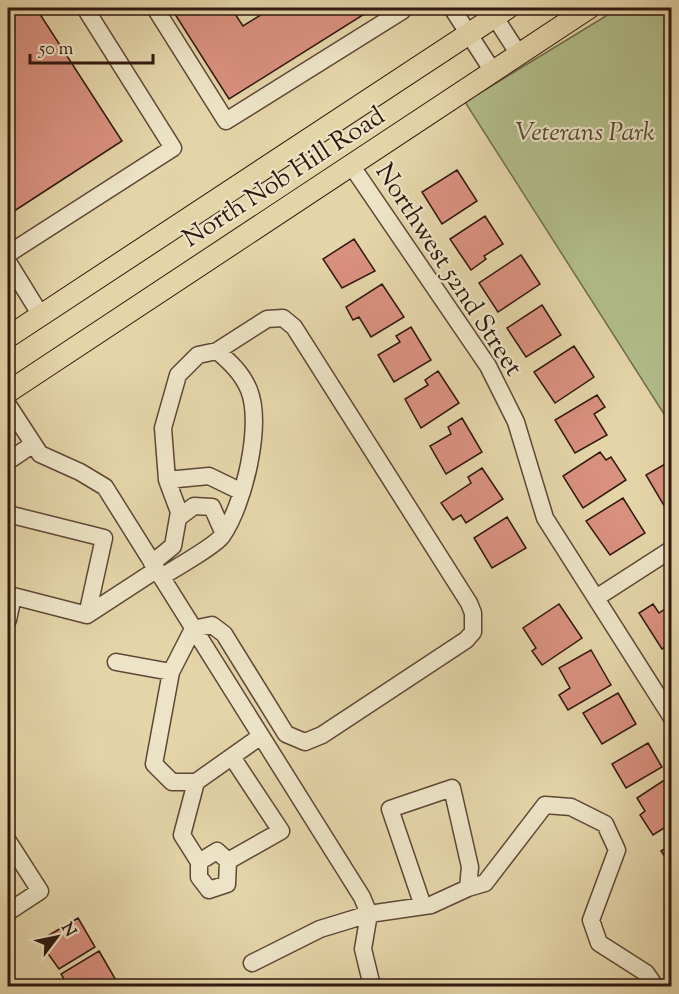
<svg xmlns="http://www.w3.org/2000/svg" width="679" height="994" font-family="'Sorts Mill Goudy',serif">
  <rect width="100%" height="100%" fill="#e4d5a9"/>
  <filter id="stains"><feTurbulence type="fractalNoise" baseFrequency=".00333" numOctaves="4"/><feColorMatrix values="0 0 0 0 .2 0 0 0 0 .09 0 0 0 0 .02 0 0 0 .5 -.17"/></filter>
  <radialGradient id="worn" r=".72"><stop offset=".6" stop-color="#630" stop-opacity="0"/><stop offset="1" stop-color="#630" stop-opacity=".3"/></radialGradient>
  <path fill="#b1be8a" stroke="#716b4c" stroke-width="1.5" d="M619,8h52v417l-206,-323z"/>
  <path fill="#d9917f" stroke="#31180f" stroke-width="1.5" d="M8,8h28l86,133 -114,74z
    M171,8h60l12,18 29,-18h102l-145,91z
    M457,170l20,31 -35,23 -20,-32z
    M485,216l18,28 -19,12 2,3 -15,11 -21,-31z
    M354,239l21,32 -33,17 -19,-29z
    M521,255l19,29 -42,28 -19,-29z
    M382,284l22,33 -33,20 -12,-20 -6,3 -7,-13z
    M542,305l19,30 -35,22 -19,-29z
    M411,327l20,33 -37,22 -16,-27 22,-13 -4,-6z
    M574,346l20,31 -39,26 -21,-31z
    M438,371l21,32 -38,25 -16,-29 23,-14 -3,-5z
    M597,395l8,12 -11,7 13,21 -32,18 -20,-33z
    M462,418l20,34 -36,22 -16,-28 21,-12 -3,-7z
    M600,452l6,8 5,-3 15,23 -43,28 -20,-32z
    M672,460v53l-3,1 -23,-39z
    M482,468l21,31 -37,24 -5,-8 -8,5 -12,-17 30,-20 -3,-6z
    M623,498l22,35 -35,22 -24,-34z
    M507,517l19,31 -34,20 -18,-30z
    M559,604l23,34 -40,27 -10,-14 4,-3 -13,-20z
    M653,604l6,9 13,-9v39l-10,6 -23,-36z
    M591,650l20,35 -43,25 -9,-15 11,-7 -11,-20z
    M618,693l18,31 -34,20 -19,-31z
    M648,743l14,24 -36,21 -14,-24z
    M669,777l3,3v43l-19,12 -13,-20 5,-4 -8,-13z
    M672,844v23l-11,-16z
    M78,918l17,29 -36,22 -20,-28z
    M99,951l18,31 -8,4h-41l-7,-12z"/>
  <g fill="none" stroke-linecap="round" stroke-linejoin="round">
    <g stroke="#5e4736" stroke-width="19">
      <path id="minor" d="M155,8l71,113 176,-110 -2,-3
        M452,8l40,62
        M489,8l29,45
        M351,165l137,201 28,56 29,96 127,200
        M8,254l165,-106 -88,-140
        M8,262l32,52
        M8,405l32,49 40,18 25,15 257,410 7,17 62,-9 37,-17 2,-21 -18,-79 -62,21 33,97
        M8,461l24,-16
        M167,480l42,-4 33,16
        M8,514l96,24 -17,77
        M178,518l16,-12 18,1 11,25
        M152,563l21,-17 6,-34 -12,-32 -4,-52 15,-53 20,-20 19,-4c13,11 25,22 32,39 14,35 -5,115 -27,146 -7,10 -48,33 -61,41
        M596,598l76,-49
        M8,620l5,-24 74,19 69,-45
        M116,662l55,10 22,-43 19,-4 12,9 62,100 19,8 17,-7 144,-95 7,-8v-19l-4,-10 -175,-276 -11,-9 -16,1 -50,32
        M171,672l-17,92 18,18h24l65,-46
        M196,782l-14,53 17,27 18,-11 11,10 53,-30 -49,-74
        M8,841l32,50 -32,21
        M199,862v15l10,13 18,-6 1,-23
        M468,888l17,-5 60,-78 26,2 34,17 12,26 -26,70 8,23 47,30 9,13
        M252,963l68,-34 49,-15 -6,35 9,37"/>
    </g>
    <g stroke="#31180f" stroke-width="23">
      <path id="major" d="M8,337l500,-329
        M8,392l581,-384"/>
    </g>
    <use href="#minor" stroke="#ede4c7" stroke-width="16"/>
    <use href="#major" stroke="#e4d5a9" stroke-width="21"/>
  </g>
  <g text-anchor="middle" stroke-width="4.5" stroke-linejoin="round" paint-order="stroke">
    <g font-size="26" font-style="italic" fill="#574a34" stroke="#ede4c7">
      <text x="585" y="140">Veterans Park</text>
    </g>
    <g font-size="26" fill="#31180f" stroke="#ede4c7">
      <text transform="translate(283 176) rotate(-33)" y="9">North Nob Hill Road</text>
      <text transform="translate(450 269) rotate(57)" y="9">Northwest 52nd Street</text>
    </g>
  </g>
  <rect width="679" height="994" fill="none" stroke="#e4d5a9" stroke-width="30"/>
  <rect x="9" y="9" width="661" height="976" fill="none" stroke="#31180f" stroke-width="3"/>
  <rect x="15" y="15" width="649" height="964" fill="none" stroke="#31180f" stroke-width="1.5"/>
  <g transform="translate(57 937) rotate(58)" stroke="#ede4c7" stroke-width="4.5" paint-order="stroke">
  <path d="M0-4.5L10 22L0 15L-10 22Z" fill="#31180f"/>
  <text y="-9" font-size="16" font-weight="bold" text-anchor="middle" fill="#31180f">N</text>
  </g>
  <path d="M30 54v9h123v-9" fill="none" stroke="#31180f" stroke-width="3"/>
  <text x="39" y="54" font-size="18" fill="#31180f" stroke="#ede4c7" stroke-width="4.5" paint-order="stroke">50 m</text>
  <rect width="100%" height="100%" filter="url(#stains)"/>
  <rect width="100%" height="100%" fill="url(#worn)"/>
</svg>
